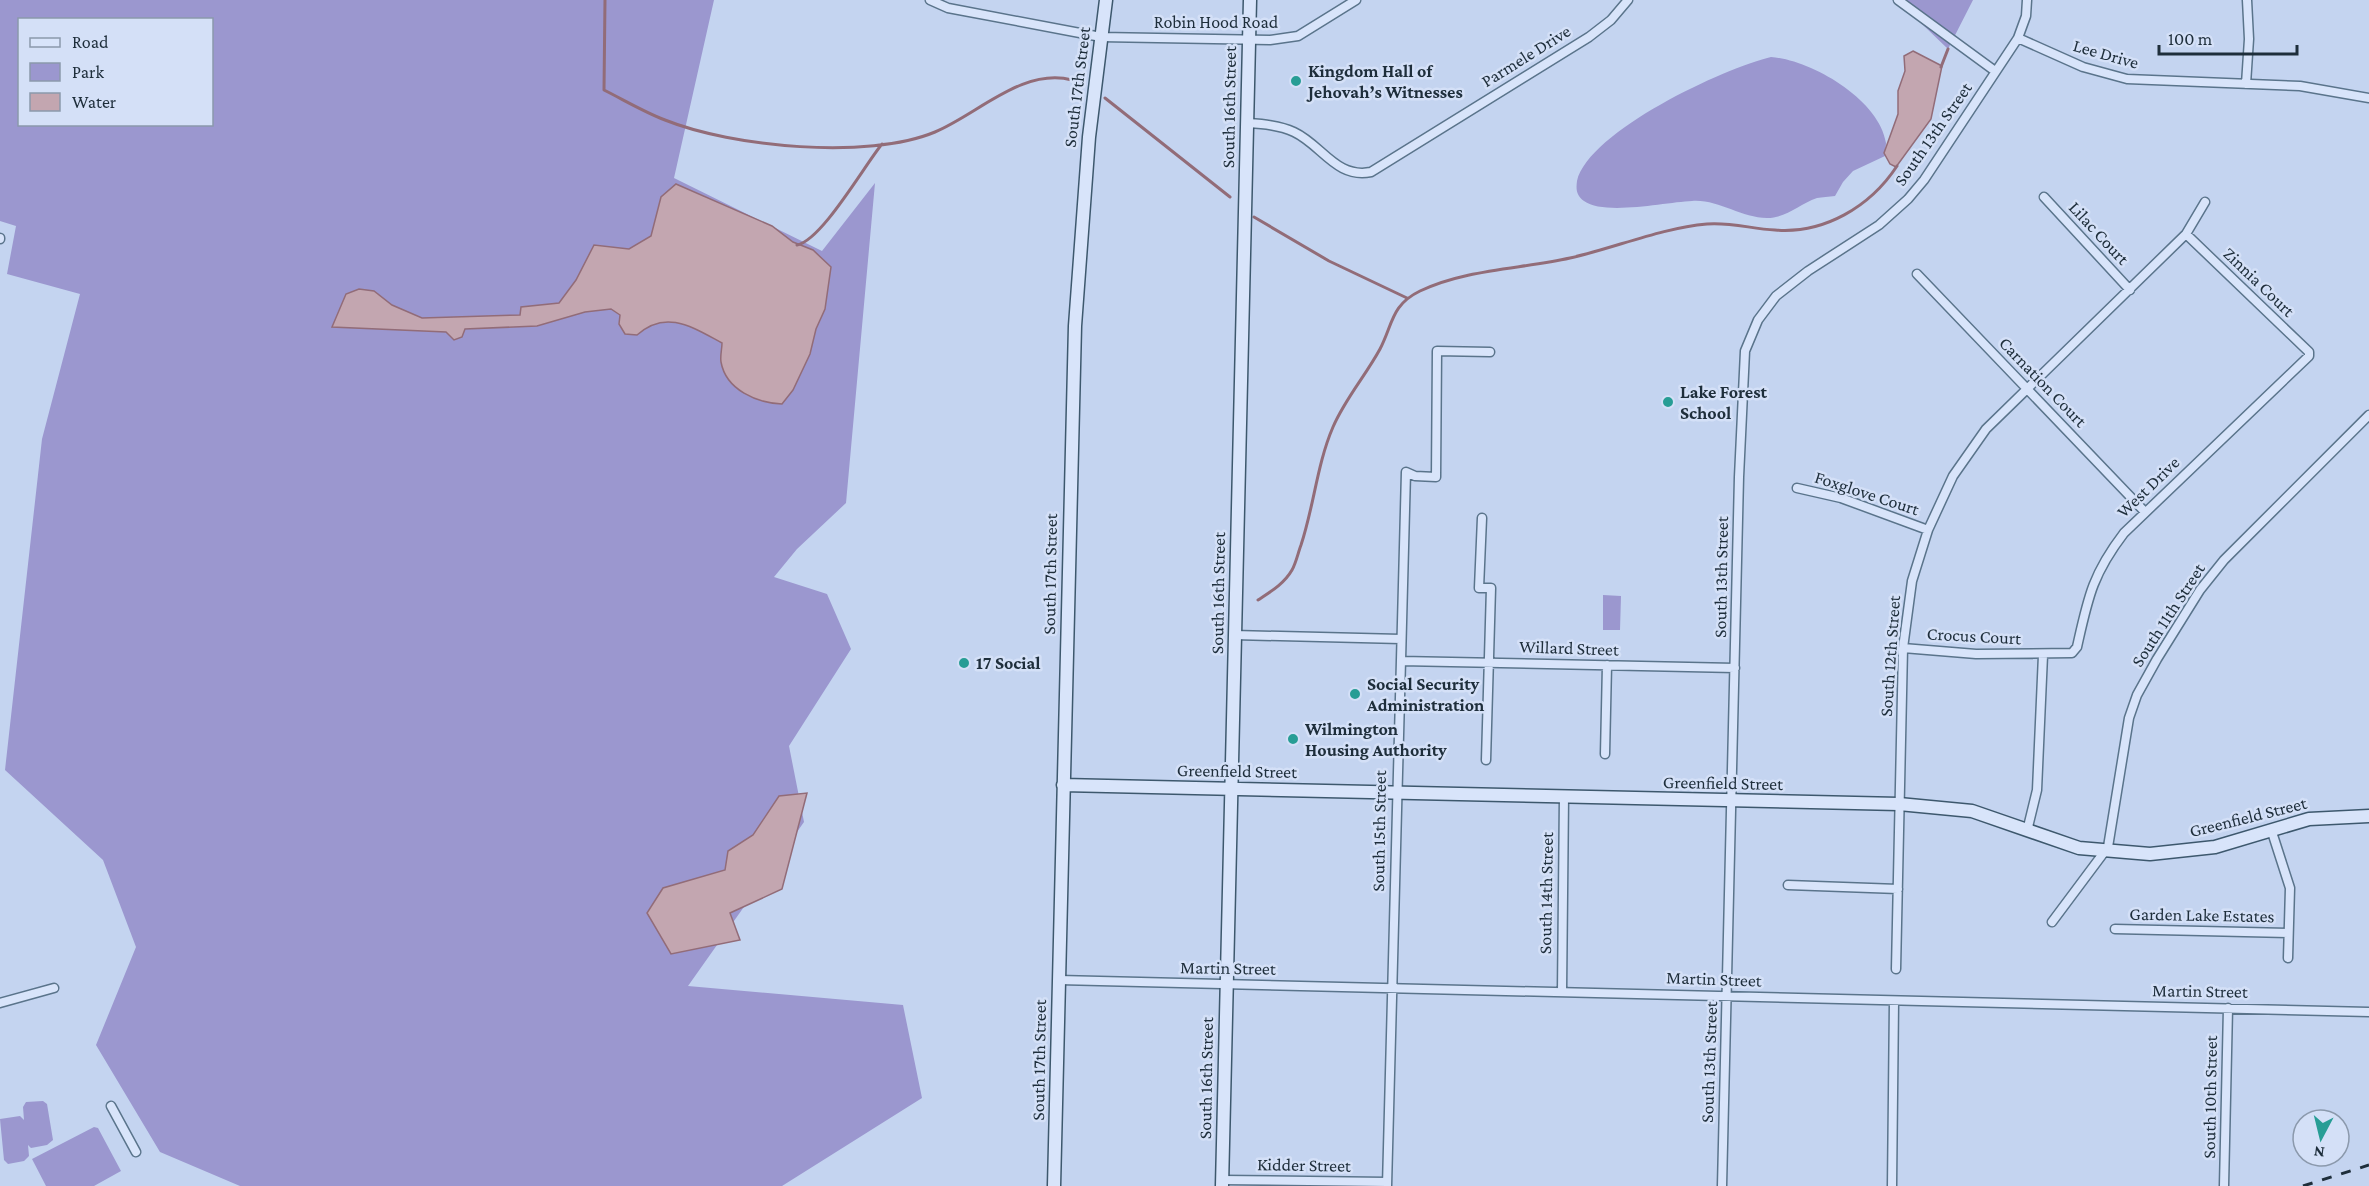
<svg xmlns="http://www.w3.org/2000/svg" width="2369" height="1186" font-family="'Crimson Pro',serif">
  <rect width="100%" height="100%" fill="#c4d4f0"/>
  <path fill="#9b97cf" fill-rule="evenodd" d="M0,0h714l-40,178 148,73 53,-68 -29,320 -49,46 -23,28 53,17 24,55 -62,97 15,76 -116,164 215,19 19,93 -140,88h-542l-80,-34 -64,-107 40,-98 -33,-87 -98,-90 37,-331 38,-145 -73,-20 9,-48 -16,-5zM20,20h192v104h-192z
    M1897,0h76l-25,49z
    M1771,57c40,3 108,42 115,86 0,4 -2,8 -1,13l-32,15 -10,11 -8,14c-6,1 -13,1 -18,2 -18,6 -30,20 -50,20 -26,0 -49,-19 -75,-17 -26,1 -87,15 -108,0 -8,-6 -8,-12 -7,-20 12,-50 147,-113 194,-124z
    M1603,595l18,1 -1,34h-17z
    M43,1101l4,3 6,36 -6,5 -16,3 -3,-3 1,11 -5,5 -16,3 -4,-4 -4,-41 20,-3 4,4 -1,-13 3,-5z
    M94,1127l4,1 23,43 -27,15h-48l-14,-27z"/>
  <path fill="#c3a6b0" stroke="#926c78" stroke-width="1.5" d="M1913,51l29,15 -11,53 -35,48 -6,-3 -6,-11 14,-39v-23l7,-20 -1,-15z
    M676,184l96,42 21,16 20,8 18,17 -6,42 -9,20 -6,25 -17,36 -11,14c-25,-1 -56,-14 -61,-42 -1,-6 1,-13 1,-19 -30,-16 -56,-34 -85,-8l-12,-1 -6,-10 1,-9 -9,-6 -26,3 -48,14 -72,3 -3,8 -8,3 -8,-8 -114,-5 14,-33 13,-5 15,2 18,14 30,13 98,-3 1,-8 38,-4 17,-23 18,-35 35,4 22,-13 10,-39z
    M807,793l-25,96 -52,24 10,27 -69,14 -24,-41 16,-25 62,-18 3,-19 25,-16 26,-39z"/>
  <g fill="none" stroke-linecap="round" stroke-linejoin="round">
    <path stroke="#926c78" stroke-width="3" d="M605,0l-1,90c20,10 40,22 61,30 67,27 203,40 270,12 43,-18 88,-65 137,-52
      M1941,67l7,-18
      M1105,98l125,99
      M1254,217l75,44 78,37
      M797,245c25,-5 67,-79 85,-101
      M1258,600c12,-8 26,-16 34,-30 4,-7 6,-17 9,-25 13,-39 16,-81 32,-118 12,-28 33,-52 47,-78 13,-25 11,-44 40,-58 46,-22 101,-22 150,-33 45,-10 91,-30 137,-34 24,-2 45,5 68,6 49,4 95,-23 122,-64"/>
    <g stroke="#5a748b" stroke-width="11">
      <path id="minor" d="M930,0l18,8 153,29 169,3 28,-4 58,-36
        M1898,0l97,71
        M2018,38l65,29 44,12 173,7 69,12
        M2246,84l3,-45 -2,-39
        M1247,123c15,1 32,2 47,9 28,13 42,47 77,40l218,-135 22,-17 17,-20
        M2044,197l86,93
        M0,239v-1
        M1917,274l228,238
        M1797,488l44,10 87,32
        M1482,518l-3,70h12l-5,172
        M1234,635l167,4
        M1903,648l73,6 96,-1 5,-6c11,-49 15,-72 47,-114l185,-177v-4l-123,-118
        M1401,661l334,7
        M1605,754l2,-89
        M2271,829l19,59 -2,70
        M2027,831l10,-41 6,-135
        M1788,885l110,4
        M2052,922l56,-75 21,-129 8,-23 20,-36 43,-69 24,-30 145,-145
        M2115,929l173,4
        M1896,969l7,-321 9,-67 16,-51 25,-54 33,-47 200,-195 19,-32
        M1059,980l1310,32
        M1562,991l2,-195
        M0,1003l54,-15
        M111,1106l25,46
        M1222,1180l165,2
        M1387,1186l19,-714 9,4 21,1 1,-126 53,1
        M1722,1186l17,-709 6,-126 13,-31 18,-24 32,-25 71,-46 29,-26 16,-19 94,-142 8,-22 1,-16
        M1892,1186l2,-184
        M2224,1186l4,-178"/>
    </g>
    <g stroke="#3d586d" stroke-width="15">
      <path id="secondary" d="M1063,785l836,19 73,7 107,37 71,6 65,-7 94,-28 60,-3
        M1054,1186l21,-860 14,-189 17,-137
        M1222,1186l28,-1186"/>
    </g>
    <use href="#minor" stroke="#d8e4fa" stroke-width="8"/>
    <use href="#secondary" stroke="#d8e4fa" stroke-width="12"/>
    <path stroke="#1e2e3b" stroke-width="3" stroke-dasharray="10 10" stroke-linecap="butt" d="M2303,1186l66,-21"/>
  </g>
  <g fill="#279d95" stroke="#d4e0f7" stroke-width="2">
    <circle cx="1296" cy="81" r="6"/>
    <circle cx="1668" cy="402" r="6"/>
    <circle cx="964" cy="663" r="6"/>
    <circle cx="1355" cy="694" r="6"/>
    <circle cx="1293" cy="739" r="6"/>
  </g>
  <g text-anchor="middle" stroke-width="5" stroke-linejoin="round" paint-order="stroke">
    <g font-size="18" fill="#1e2e3b" stroke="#d4e0f7">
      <text x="1216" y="28">Robin Hood Road</text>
      <text transform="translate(2106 54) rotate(16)" y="6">Lee Drive</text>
      <text transform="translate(1526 56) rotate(-32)" y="6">Parmele Drive</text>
      <text transform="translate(1077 87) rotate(-83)" y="6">South 17th Street</text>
      <text transform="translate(1229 107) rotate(-89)" y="6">South 16th Street</text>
      <text transform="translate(1933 134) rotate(-55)" y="6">South 13th Street</text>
      <text transform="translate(2099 233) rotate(47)" y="6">Lilac Court</text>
      <text transform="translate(2259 282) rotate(44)" y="6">Zinnia Court</text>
      <text transform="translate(2043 382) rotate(46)" y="6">Carnation Court</text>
      <text transform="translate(2148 487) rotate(-44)" y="6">West Drive</text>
      <text transform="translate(1867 493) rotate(18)" y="6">Foxglove Court</text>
      <text transform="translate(1050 574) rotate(-89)" y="6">South 17th Street</text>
      <text transform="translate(1721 577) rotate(-89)" y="6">South 13th Street</text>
      <text transform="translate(1218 593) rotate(-89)" y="6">South 16th Street</text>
      <text transform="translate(2168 615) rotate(-57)" y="6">South 11th Street</text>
      <text transform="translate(1974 636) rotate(3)" y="6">Crocus Court</text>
      <text transform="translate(1569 648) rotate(2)" y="6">Willard Street</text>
      <text transform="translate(1890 656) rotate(-86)" y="6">South 12th Street</text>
      <text transform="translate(1237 771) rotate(1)" y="6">Greenfield Street</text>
      <text transform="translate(1723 783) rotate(1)" y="6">Greenfield Street</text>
      <text transform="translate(2248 817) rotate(-14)" y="6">Greenfield Street</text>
      <text transform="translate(1379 831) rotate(-89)" y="6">South 15th Street</text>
      <text transform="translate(1546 893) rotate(-89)" y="6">South 14th Street</text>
      <text transform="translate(2202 915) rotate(1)" y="6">Garden Lake Estates</text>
      <text transform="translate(1228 968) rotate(1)" y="6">Martin Street</text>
      <text transform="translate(1714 979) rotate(2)" y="6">Martin Street</text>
      <text transform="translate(2200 991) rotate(1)" y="6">Martin Street</text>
      <text transform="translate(1039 1060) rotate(-89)" y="6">South 17th Street</text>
      <text transform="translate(1709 1062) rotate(-88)" y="6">South 13th Street</text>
      <text transform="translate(1206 1078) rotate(-89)" y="6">South 16th Street</text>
      <text transform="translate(2210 1097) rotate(-89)" y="6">South 10th Street</text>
      <text transform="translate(1304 1165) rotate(1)" y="6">Kidder Street</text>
    </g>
    <g font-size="18" font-weight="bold" fill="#1e2e3b" stroke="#d4e0f7" text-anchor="start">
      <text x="1308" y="77">Kingdom Hall of<tspan x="1308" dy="21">Jehovah’s Witnesses</tspan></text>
      <text x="1680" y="398">Lake Forest<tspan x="1680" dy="21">School</tspan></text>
      <text x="976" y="669">17 Social</text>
      <text x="1367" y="690">Social Security<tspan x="1367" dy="21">Administration</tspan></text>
      <text x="1305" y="735">Wilmington<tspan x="1305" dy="21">Housing Authority</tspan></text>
    </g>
  </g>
  <rect x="18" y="18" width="195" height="108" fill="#d4e0f7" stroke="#8b99ac" stroke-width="1.5"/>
  <rect x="30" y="38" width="30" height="9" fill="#d8e4fa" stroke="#8b99ac" stroke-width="1.5"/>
  <text x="72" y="48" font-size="18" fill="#1e2e3b">Road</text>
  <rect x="30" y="63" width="30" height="18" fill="#9b97cf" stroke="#8b99ac" stroke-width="1.5"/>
  <text x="72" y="78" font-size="18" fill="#1e2e3b">Park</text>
  <rect x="30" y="93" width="30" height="18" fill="#c3a6b0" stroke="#8b99ac" stroke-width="1.5"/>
  <text x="72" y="108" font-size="18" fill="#1e2e3b">Water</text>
  <g transform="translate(2321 1138) rotate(187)"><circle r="28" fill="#d4e0f7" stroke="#8b99ac" stroke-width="1.5"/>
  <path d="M0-4.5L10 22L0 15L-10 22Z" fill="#279d95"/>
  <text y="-9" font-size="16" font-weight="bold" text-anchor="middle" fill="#1e2e3b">N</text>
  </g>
  <path d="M2159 45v9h138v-9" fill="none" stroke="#1e2e3b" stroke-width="3"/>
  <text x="2168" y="45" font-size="18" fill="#1e2e3b" stroke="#d4e0f7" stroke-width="4.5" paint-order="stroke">100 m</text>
</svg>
